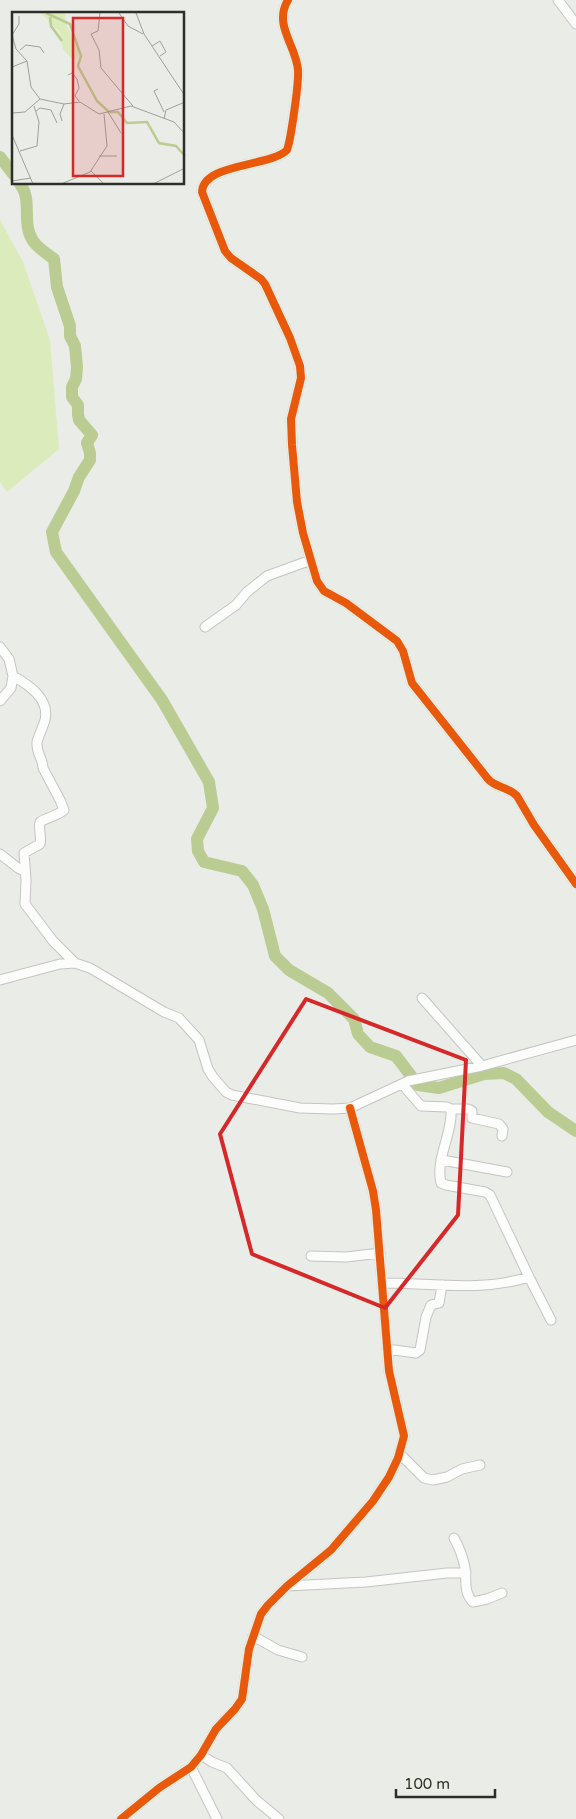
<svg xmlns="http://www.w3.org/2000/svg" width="576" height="1819" font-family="'Varela Round',sans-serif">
  <rect width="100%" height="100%" fill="#eaece7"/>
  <path fill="#dcebbb" d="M0,220l23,42 27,78 9,109 -52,43 -7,-10z"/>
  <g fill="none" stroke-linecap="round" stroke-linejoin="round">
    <path stroke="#bacc92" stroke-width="12" d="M0,157l14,18
      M20,184c13,16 1,39 13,57 5,7 14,13 21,18l3,28 13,39v10l5,10 2,21 -1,12 -4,8v10l6,8v9l1,6 13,15 -5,8 3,10v7l-11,17 -5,14 -22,41 4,20 106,148 47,82 4,26 -16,31 1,12 6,11 38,9 11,14 10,24 12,47 14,14 39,23 26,26 4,15 12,13 26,9 22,29 21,3 45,-14 20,-1 12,6 32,33 28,19"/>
    <g stroke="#c4c5c2" stroke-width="11">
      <path id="minor" d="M288,0c-15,25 8,45 10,70 1,12 -7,69 -11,80 -17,17 -84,13 -85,42l23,59 6,7 30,21 4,5 25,54 10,28 1,12 -10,41 1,26 5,57 6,31 14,48 7,10 22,12 51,38 6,10 9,32 76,96c8,9 21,8 29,17l17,29 42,59
        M558,0l18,24
        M205,627l31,-22 11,-13 20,-16 44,-16
        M0,647l9,12 4,17c16,9 37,23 32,44 -2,7 -6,15 -8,22 -1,12 6,16 6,26l17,32 4,10c-7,6 -16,7 -24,12 -2,8 2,14 0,22l-16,9 2,27 -1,24 28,37 22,22
        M0,701l11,-13 2,-12
        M0,854l18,14 6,3
        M0,980l60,-16 15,-1 15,5 74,44 15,6 20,22 9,29 5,8 13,15 6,3 68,13 33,1 17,-1 58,-27 74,-15 94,-26
        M422,998l60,68
        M402,1084l19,22 26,1 4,2c2,24 -16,50 -10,74l5,2 39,7 5,3 39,82 22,43
        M451,1109h17l4,2v7l27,6 4,5 -1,7
        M442,1160l65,12
        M311,1256l35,1 34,-4
        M383,1283c48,0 99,9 146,-6
        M387,1349l29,4 4,-3 6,-33 5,-12 8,-2 3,-18
        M400,1454l24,24 9,2 14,-3 15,-8 18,-4
        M454,1538c5,9 9,19 11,30 2,12 -2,24 8,34l14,-3 15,-6
        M287,1586l79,-4 81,-9h19
        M253,1636l25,14 24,7
        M201,1755l11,7 15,6 29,32 23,19
        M191,1767l26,52
        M121,1819l38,-31 32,-21 10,-12 15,-26 19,-20 7,-10 7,-50 12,-35 7,-9 19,-19 44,-36 42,-49 16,-24 9,-19 6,-22 -15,-65 -13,-161 -3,-19 -23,-83"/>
    </g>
    <use href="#minor" stroke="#fcfcfb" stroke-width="9"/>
    <g stroke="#ebeee5" stroke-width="11">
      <path id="cycleway" d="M288,0c-15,25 8,45 10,70 1,12 -7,69 -11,80 -17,17 -84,13 -85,42l23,59 6,7 30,21 4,5 25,54 10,28 1,12 -10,41 1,26 5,57 6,31 14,48 7,10 22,12 51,38 6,10 9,32 76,96c8,9 21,8 29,17l17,29 42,59
        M121,1819l38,-31 32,-21 10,-12 15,-26 19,-20 7,-10 7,-50 12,-35 7,-9 19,-19 44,-36 42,-49 16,-24 9,-19 6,-22 -15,-65 -13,-161 -3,-19 -23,-83"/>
    </g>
    <use href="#cycleway" stroke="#e8590c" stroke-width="8"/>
  </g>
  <path fill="none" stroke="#d62828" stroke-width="4" stroke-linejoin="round" d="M306,999l160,61 -8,155 -73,93 -133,-54 -32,-120z"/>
  <g transform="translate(12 12)">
    <rect width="172" height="172" fill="#eaece7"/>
    <path d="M29,1h24l1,11 11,23 1,10 -4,4 -11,-12 -3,-16z" fill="#dcebbb"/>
    <path fill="none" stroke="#bacc92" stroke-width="2.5" d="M34,1l24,11 11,32 -3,10 19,35 12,11h9l9,11 20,-1 12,21 17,3 9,10M38,5l1,9 11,15"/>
    <path fill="none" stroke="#9ea09b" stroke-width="1" d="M88,1l-2,18 -7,3 8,16 2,18 32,38M107,1l9,13 15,8M124,1l8,21 41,62M0,23l4,14 11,12 4,26 9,12M0,23l7,-11v-8M140,34l8,-5 6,11 -6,4M8,38l6,-5 14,2 4,6M0,55l15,-6M56,63l4,-2 5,6 2,9 -4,8 4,5M146,77l-4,2 10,21M24,99l4,-3 11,2 6,13M96,100l13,21M0,101l13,-1 15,-13 24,5 16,-2 19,12 32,-8 43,16 11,12M152,107l2,-9 19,-8M50,109l-2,-7 4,-10M0,123l21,49M8,139l17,-5 2,-24 -5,-16M87,144h18M79,159l13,13M0,169l19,-3M49,172l29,-12 17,-26 -3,-32M141,172l32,-16"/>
    <path fill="#d62828" fill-opacity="0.15" stroke="#d62828" stroke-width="2.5" d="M61,6h50v158h-50z"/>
    <rect width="172" height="172" fill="none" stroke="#2c2e2a" stroke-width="2.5"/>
  </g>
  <path d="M396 1789v8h99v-8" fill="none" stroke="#2c2e2a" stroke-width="2.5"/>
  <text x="404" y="1789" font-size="15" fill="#2c2e2a" stroke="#ebeee5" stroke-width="4" paint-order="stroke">100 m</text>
</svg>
